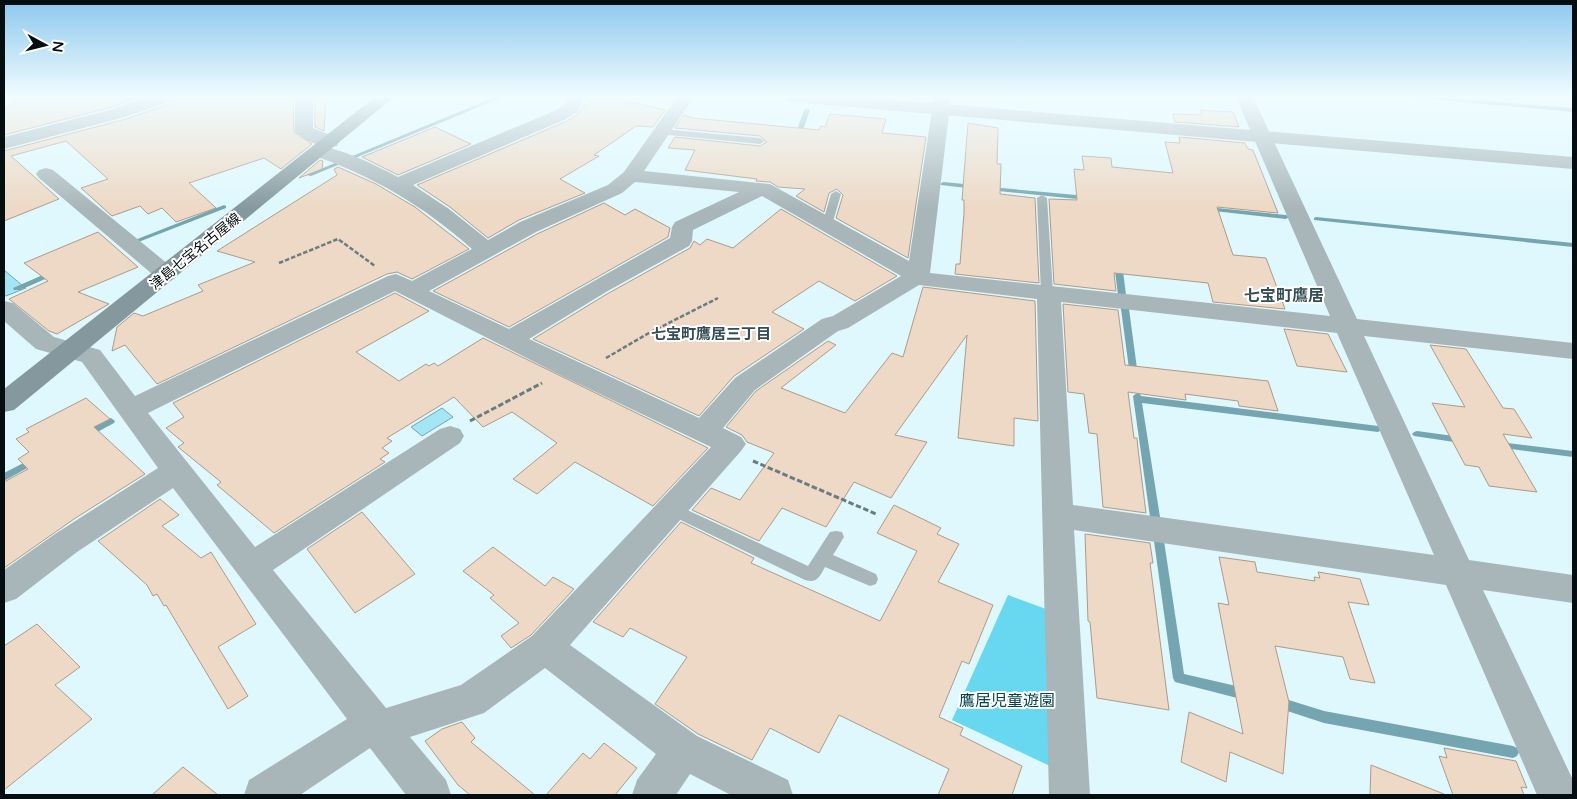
<svg xmlns="http://www.w3.org/2000/svg" width="1577" height="799" font-family="'Varela Round','Noto Sans JP',sans-serif">
  <rect width="100%" height="100%" fill="#def8fe"/>
  <path fill="#68d8f0" d="M1008,595l38,14 4,157 -98,-46z"/>
  <path fill="#a5e6f6" stroke="#75a5b1" d="M4,270l19,16 3,2 -20,8 -2,-1z
    M442,408l11,9 -31,19 -11,-9z"/>
  <g fill="none" stroke-linecap="round" stroke-linejoin="round">
    <path fill="#75a5b1" fill-rule="evenodd" d="M495,97h8l-148,61 -5,-1z
      M1408,97h29l136,11v4z
      M807,108l3,2 -10,29 -5,1 -1,-1 10,-29z
      M340,161l5,1 -34,14 -5,-1z
      M943,182l32,3 3,2 -3,2 -34,-4 -1,-1z
      M990,187l97,9 3,2 -3,2 -99,-10v-2z
      M224,205l2,1v2l-85,33 -2,1 -4,-2z
      M1207,207l79,8 3,2 -3,2 -81,-9 -1,-1z
      M1316,217l257,26v4l-259,-27v-2z
      M1115,261h3l4,2 4,32 -4,2 -4,-2 -4,-32z
      M52,271h6l1,2 -39,17h-6l-1,-2z
      M1122,307h3l4,2 9,67 -4,3 -4,-3 -9,-67z
      M1137,393l3,1 1,2 237,30 5,3 -5,3 -236,-29 18,114 -1,3 -4,1 -4,-1 -1,-3 -17,-121z
      M111,418l4,3 -1,2 -24,13h-6l-2,-2 2,-2z
      M1417,431l44,6 3,1 2,2 -2,2 -3,1 -47,-7 -2,-2 2,-2z
      M1499,442l74,9v6l-77,-10 -2,-2 2,-2z
      M35,457l3,1 2,2 -2,2 -34,19v-8z
      M1159,537l4,1 1,3 20,133 61,14 4,2 2,4 -2,4 -4,2 -70,-18 -2,-4 -19,-137 1,-3z
      M1279,697l45,14 189,35 4,2 2,4 -2,4 -4,2 -189,-35 -49,-16 -2,-4 2,-4z"/>
  </g>
  <path fill="#edd9c5" stroke="#ae9b88" d="M23,97h99l4,2 14,-2 -28,10 -108,28v-26z
    M175,97h118l1,35 18,12 -31,25 -17,-11 -75,25 27,25 -40,14 -14,-14 -14,6 -8,-8 -28,10 -31,-28 27,-9 -42,-38 -55,15 48,43 -55,22v-70l122,-32 46,-16z
    M315,97h11l-2,34 -9,-4z
    M602,97l30,7 3,-1 30,7 -12,17 -17,-1 -42,29 5,1 -39,23 25,14 -66,27 -31,18 -38,-31 -33,-22 150,-64 11,-7 4,-7z
    M1200,110l33,2 6,15 -64,-5 -2,-8 29,1z
    M830,114l56,5 -4,14 44,4 -18,121 -72,-40 7,-23 -6,-6 -8,4 -5,19 -28,-16 9,-7 -27,-2 -8,-5 -14,-1 1,-2 -72,-9 10,-20 -27,-2 7,-11 85,9 7,-4 -7,-6 -85,-8 9,-13 9,3 126,12 2,-4 4,1z
    M968,123l30,5 -1,36h4l-1,30 35,4 4,85 -84,-9 1,-10h4l4,-51v-13h-2z
    M435,127l36,17 -73,31 -36,-18z
    M1179,137l66,6 3,6 5,1 25,63 -61,-6 16,48 33,3 19,51 -72,-7 -5,-19 -94,-10 2,18 -62,-7 -5,-85 28,1 -3,-31 10,1 -2,-14 29,2 1,9 61,6 -8,-31 15,1z
    M320,160l3,1 -1,8 -23,9z
    M338,167l38,17 39,23 54,42 -57,30 -15,-7 -10,2 -230,110 -32,-39 -13,6 5,-24 17,-14 9,3 60,-25 -5,-6 57,-23 -38,-11 120,-76 -3,-6z
    M604,203l21,12 10,-6 35,19 -2,9 -159,90 -76,-36 104,-57z
    M781,209l116,67 -42,25 -36,-20 -47,31 32,17 -70,47 -35,40 -166,-77 74,-45 83,-46 4,-7 6,4 7,-6 26,9z
    M98,232l40,35 -60,25 31,12 -52,30 -8,-3 -40,-32 39,-18 -24,-18z
    M923,287l112,14 3,120 -24,-3v28l-56,-8 9,-103 -72,100 32,7 -36,56 -37,-16 -28,45 -44,-19 -23,33 -67,-31 19,-22 29,12 34,-47 -27,-11 -5,-7 -16,-8 30,-36 72,-50 8,4 -55,43 64,25 47,-60 11,4z
    M395,293l34,18 -73,41 43,29 27,-17 3,2 5,-3 4,3 45,-28 225,110 -55,58 -78,-44 -38,32 -24,-15 44,-36 -45,-31 -29,15 -29,-30 -67,41 5,3 -10,7 7,5 -9,6 5,3 -111,71 -57,-48 4,-3 -43,-35 6,-4 -18,-15 18,-11 -11,-14z
    M1063,304l55,6 7,55 143,16 10,30 -39,-5 -1,-5 -53,-7 1,6 -58,-8 6,46h3l1,11 8,64 -43,-6 -6,-73 -8,-1 -5,-39 -16,-2z
    M1284,329l44,5 19,38 -50,-6z
    M1430,345l36,4 37,59 11,1 18,29 -29,-4 34,58 -48,-6 -10,-19 -14,-2 -33,-62 33,4z
    M86,398l24,21 -16,8 51,47 -71,45 -70,49v-86l24,-13 -10,-10 11,-7 -13,-13 13,-7 -3,-3z
    M160,499l19,16 -17,11 39,32 10,-6 45,72 -38,23 30,49 -20,13 -62,-104 -2,1 -7,-12 -4,2 -6,-11 -49,-44z
    M894,505l47,23 -4,6 22,10 -21,38 55,23 -24,59 -7,-3 -23,56 24,11 -3,7 62,31 -10,29h-74l11,-26 -110,-54 -20,38 -49,-25 -18,32 -54,-26 -43,-30 32,-47 -57,-29 -7,9 -30,-15 88,-100 73,36 -3,5 129,58 37,-70 -40,-18z
    M362,512l53,62 -60,39 -48,-64z
    M1085,534l65,9 3,20h-3l19,147 -72,-12 -7,-76 -2,-1z
    M493,547l52,39 8,-9 21,12 -43,46 -20,13 -10,-12 18,-13 -29,-25 4,-3 -31,-24z
    M1219,557l36,5 2,10 58,9 -1,-4 6,1 -2,-6 42,7 9,26 -21,-3 27,81 -25,-4 -7,-22 -68,-11 14,56 -6,72 -53,-22 -4,30 -45,-20 8,-50 54,22 -25,-131 11,2z
    M37,624l43,43 -25,18 37,34 -88,71v-144z
    M462,722l13,16 -4,4 64,53h-65l-12,-10 -33,-44 17,-12z
    M604,743l33,25 -22,27h-69l37,-42 7,6z
    M1444,748l72,13 11,27 -6,-1 3,8h-71l-14,-39 8,2z
    M1371,765l73,29v1h-74z
    M183,767l35,28h-66z"/>
  <g fill="none" stroke-linecap="round" stroke-linejoin="round">
    <path stroke="#6a7c80" stroke-width="2.5" stroke-dasharray="4.5 2" stroke-linecap="butt" d="M279,263l59,-24 37,27
      M606,358l43,-25 69,-35"/>
    <path stroke="#6a7c80" stroke-width="3" stroke-dasharray="5.5 2.5" stroke-linecap="butt" d="M470,421l72,-38
      M753,461l123,53"/>
    <path fill="#a8b6b9" fill-rule="evenodd" d="M662,129l98,9 5,3 -5,3 -101,-10v-4z
      M836,191l5,3 -9,31 -1,2h-8l-1,-2 9,-31z
      M1042,195l5,3 6,95 -6,4 -6,-4 -4,-95z
      M672,503l136,63 22,-34 6,-1 6,1 2,5 -11,18 43,19 2,5 -2,5 -6,2 -45,-19c-5,9 -8,17 -20,13l-139,-67 -2,-4 2,-4z"/>
    <path fill="#a8b6b9" fill-rule="evenodd" d="M147,97h26l-2,4 -46,16 -121,32v-12l109,-28z
      M295,97h18v31l24,10 2,4 -2,4c-12,3 -35,-5 -42,-15z
      M567,97h17l-7,15 -11,7 -153,66 36,24 39,31 32,-18 88,-37 16,-13 53,-75h17l-50,74 126,13 139,77 25,-164h17l-21,176 400,43 -94,-219h17l104,222 216,24v16l-209,-23 105,224 104,15v28l-90,-13 90,190v15h-36l-91,-210 -372,-55 16,265h-41l-12,-496 -118,-14 -71,43 -10,3 -83,59 -32,38 18,9 5,7 -5,7 -171,194 127,91 91,44 5,15h-62l-41,-21 -14,21h-44l5,-15 19,-26 -111,-86 -61,45 -74,24 36,43 5,15h-45l-36,-47 -70,47h-56l5,-15 98,-61 -174,-231 -96,64 -61,47 -12,4v-33l51,-36 103,-66 -76,-106 -46,-13 -32,-28v-20l9,2 41,34 46,13 35,46 253,-120 8,-2 16,7 60,-32c-48,-43 -99,-73 -160,-94l-2,-4 2,-4c18,-5 69,21 86,30l156,-66 10,-6zM635,182l104,10 -64,30 -3,5 -2,11 -161,91 -80,-38 107,-59 86,-39zM762,196l139,80 -68,40 -11,3 -87,59 -36,40 -170,-79 77,-47 83,-46 3,-5 1,-11zM395,291l165,84 151,72 -179,189 -71,49 -75,23 -113,-138 187,-127 4,-7 -4,-7 -10,-3 -10,3 -185,118 -107,-134zM1061,302l276,31 97,222 -361,-50z
      M46,168l7,2 121,99 4,5 -4,5 -8,2 -8,-2 -119,-101 -3,-4 3,-4z"/>
    <path fill="#a8b6b9" fill-rule="evenodd" d="M785,97h75l713,60v12l-780,-67 -6,-1z"/>
    <path fill="#84989d" fill-rule="evenodd" d="M375,97h19l-380,313 -10,2v-23z"/>
  </g>
  <linearGradient id="sky" x2="0" y2="1"><stop stop-color="#8dc8ee"/><stop offset="0.46" stop-color="#f0fcff"/><stop offset="1" stop-color="#f0fcff" stop-opacity="0"/></linearGradient>
  <rect width="1577" height="209" fill="url(#sky)"/>
  <g text-anchor="middle" stroke-width="4" stroke-linejoin="round" paint-order="stroke">
    <g font-size="14" fill="#040e10" stroke="#fff">
      <text transform="translate(195 251) rotate(-39)" y="5">津島七宝名古屋線</text>
    </g>
    <g font-size="15" font-weight="bold" fill="#324d54" stroke="#fff">
      <text x="711" y="339">七宝町鷹居三丁目</text>
    </g>
    <g font-size="16" font-weight="bold" fill="#324d54" stroke="#fff">
      <text x="1284" y="301">七宝町鷹居</text>
    </g>
    <g font-size="16" fill="#07424d" stroke="#fff">
      <text x="1007" y="706">鷹居児童遊園</text>
    </g>
  </g>
  <rect width="1577" height="799" fill="none" stroke="#040e10" stroke-width="10"/>
  <g transform="translate(45 45) rotate(97)" stroke="#ffffff" stroke-width="4" paint-order="stroke">
  <path d="M0-4L9 19L0 12L-9 19Z" fill="#040e10"/>
  <text y="-8" font-size="14" font-weight="bold" text-anchor="middle" fill="#040e10">N</text>
  </g>
</svg>
